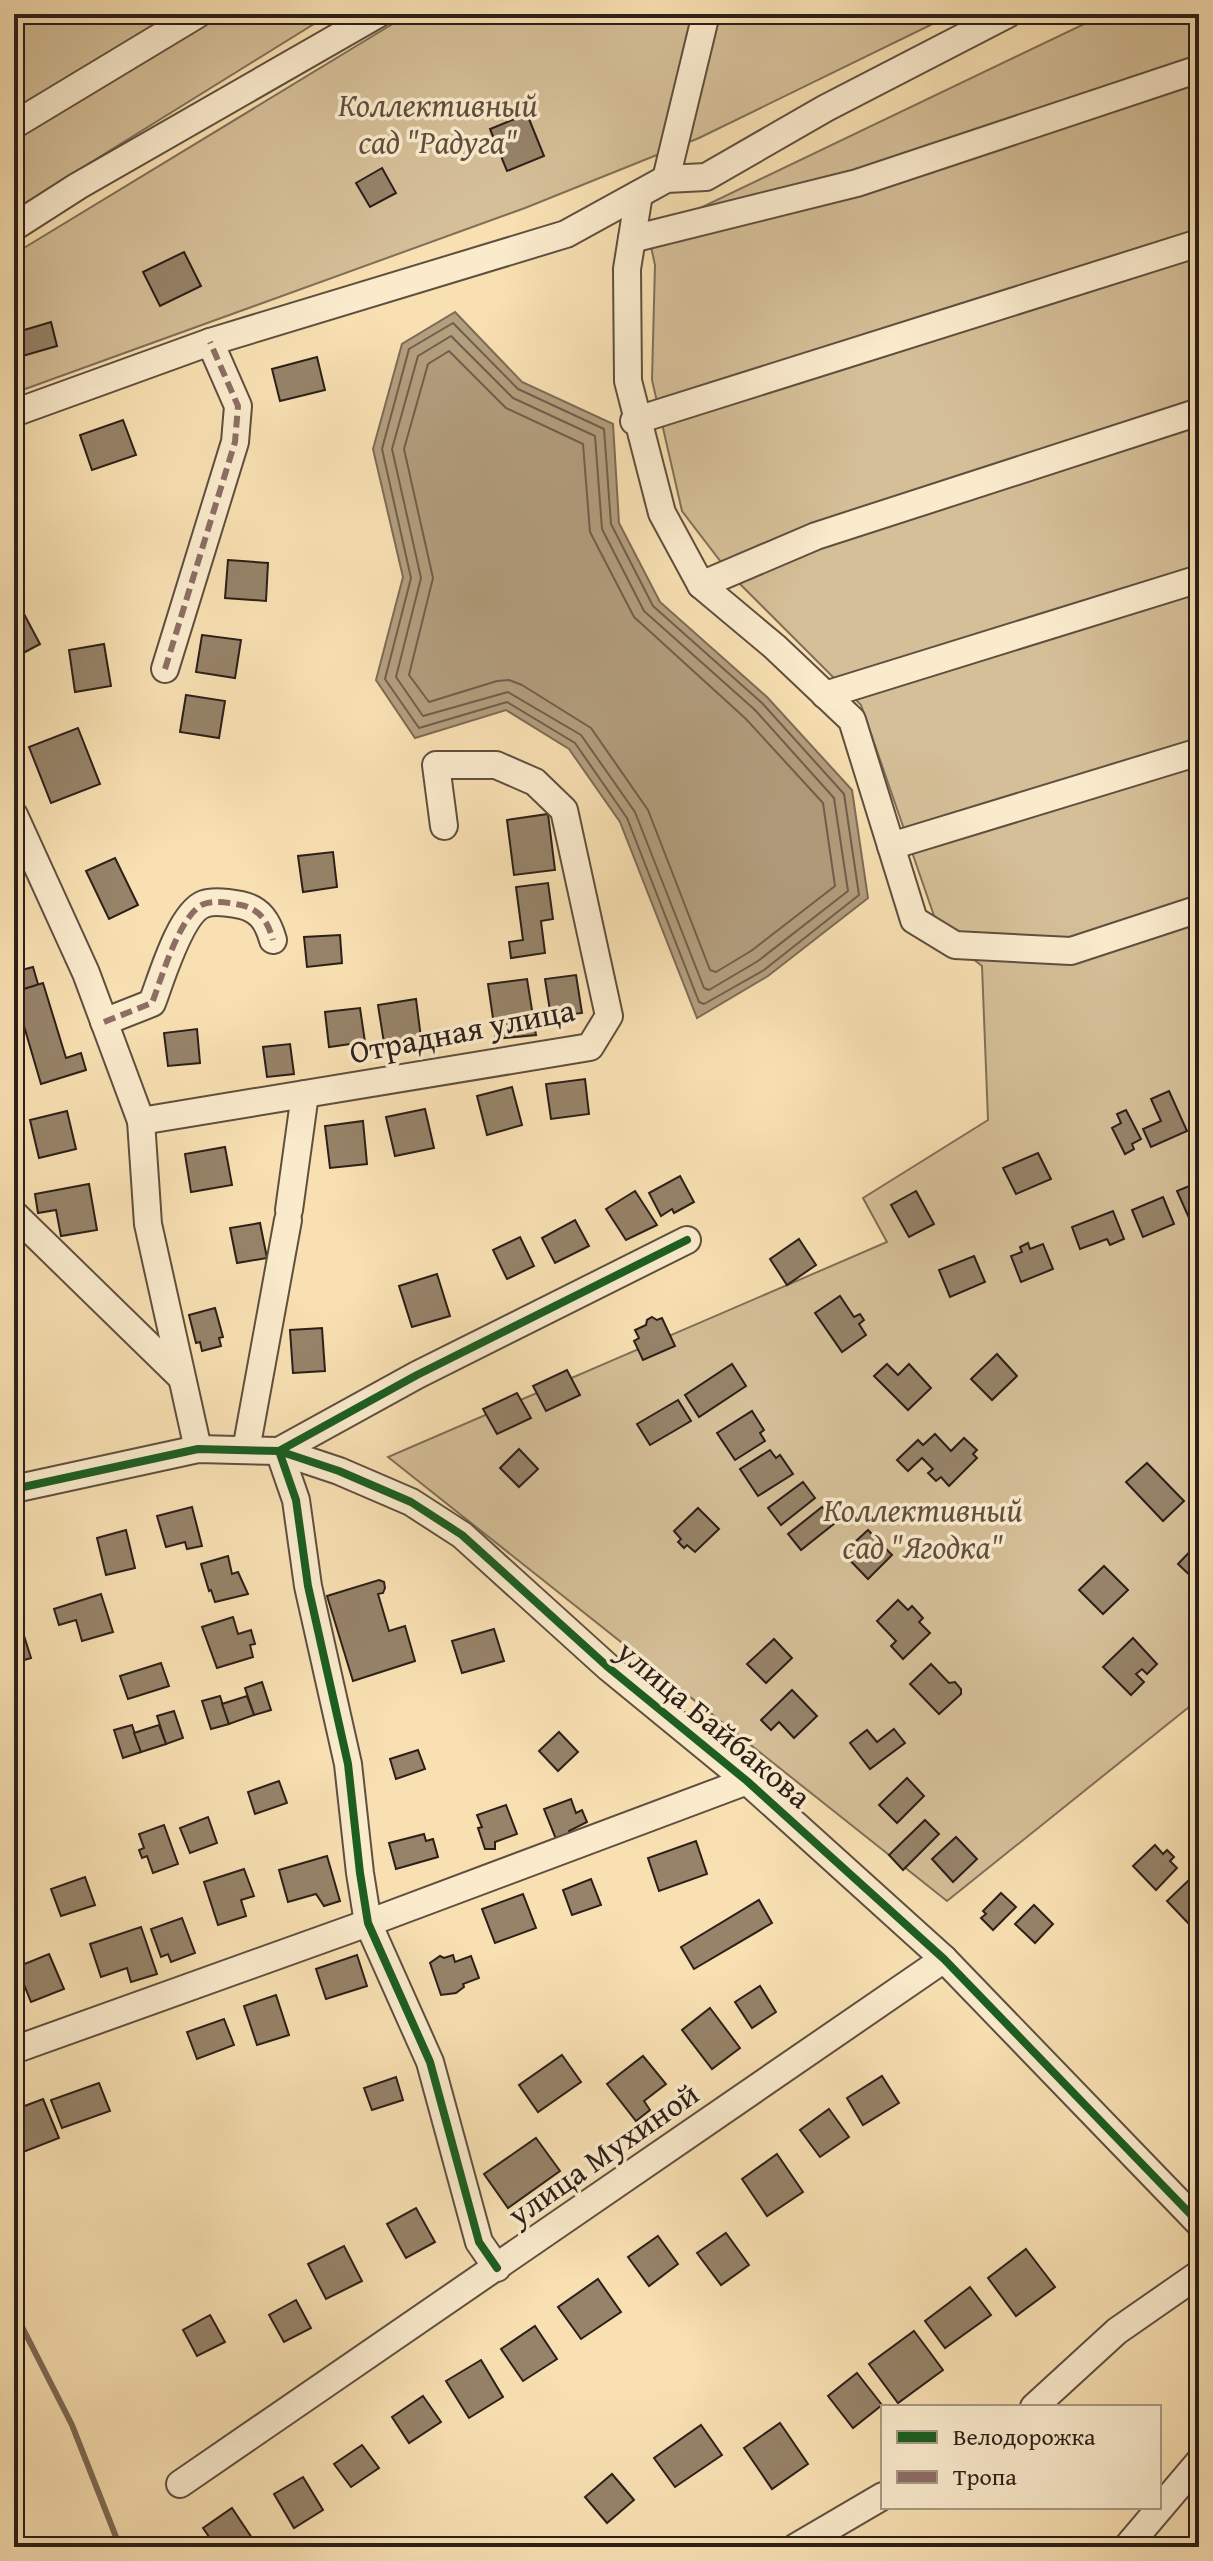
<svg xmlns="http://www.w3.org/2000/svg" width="1213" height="2561" font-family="'Gentium Book Plus',serif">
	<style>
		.green { fill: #d5bf98; stroke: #806f58; stroke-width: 2 }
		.water { fill: #b39e7e; stroke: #7d6b56; stroke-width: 2 }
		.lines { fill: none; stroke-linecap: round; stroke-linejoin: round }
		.shore { stroke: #705e4c; stroke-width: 2 }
		.stream { stroke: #7d6b56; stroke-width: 6 }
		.building { fill: #968369; stroke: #2c1f19; stroke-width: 2 }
		.minor-casing { stroke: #5f4f3f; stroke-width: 30 }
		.minor { stroke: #faebcd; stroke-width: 26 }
		.quiet { stroke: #8d6e63; stroke-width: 6; stroke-dasharray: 12 6; stroke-linecap: butt }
		.cycleway-casing { stroke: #faebcd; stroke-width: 13 }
		.cycleway { stroke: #1b5e20; stroke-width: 8 }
		.labels { text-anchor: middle; stroke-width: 7; stroke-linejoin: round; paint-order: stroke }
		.park-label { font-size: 32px; font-style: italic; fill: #5f4f3f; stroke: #faebcd }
		.street-label { font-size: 32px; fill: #2c1f19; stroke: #faebcd }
	</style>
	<rect width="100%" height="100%" fill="#f8e0b2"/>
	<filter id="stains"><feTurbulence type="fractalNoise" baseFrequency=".0025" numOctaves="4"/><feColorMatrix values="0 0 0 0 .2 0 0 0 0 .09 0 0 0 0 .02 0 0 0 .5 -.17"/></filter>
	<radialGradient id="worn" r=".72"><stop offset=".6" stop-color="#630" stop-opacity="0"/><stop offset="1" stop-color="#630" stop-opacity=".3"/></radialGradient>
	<g class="green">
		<polygon points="14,14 330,14 14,210"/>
		<polygon points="409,14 953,14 699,138 525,208 14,393 14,254"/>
		<polygon points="1105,14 1199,14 1199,1699 947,1901 388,1457 887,1242 863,1198 988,1120 982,966 940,933 861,705 731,575 682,511 652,380 655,265 648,233"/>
	</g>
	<polygon class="water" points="455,312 522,382 613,424 619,523 660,602 767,697 852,790 868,898 768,976 697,1018 620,822 569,749 506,710 415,738 376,680 403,577 373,449 402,344"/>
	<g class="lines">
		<g class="shore">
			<polygon points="453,323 518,389 604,429 611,524 653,606 762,703 844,794 859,895 764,970 704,1004 699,1002 627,818 575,743 507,702 419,728 385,679 411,578 382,449 409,349"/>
			<polygon points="451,336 513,398 595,436 602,529 644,611 755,710 834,798 848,891 758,961 709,990 704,988 635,812 581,735 508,692 423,716 396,677 421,578 392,449 418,356"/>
			<polygon points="449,351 506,408 583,444 590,532 634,617 746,719 823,803 835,886 751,951 716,972 710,970 648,810 591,728 522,685 509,680 497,681 429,702 409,675 433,578 404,449 428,364"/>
		</g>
		<polyline class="stream" points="14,2311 72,2425 120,2547"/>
	</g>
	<g class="building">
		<polygon points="527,114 544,156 507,171 490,129"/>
		<polygon points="382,168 396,193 370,207 356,183"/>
		<polygon points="184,252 201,286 160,306 143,272"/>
		<polygon points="51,322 57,346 19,357 14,333"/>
		<polygon points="317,357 325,390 280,401 272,369"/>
		<polygon points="123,420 136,455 92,470 80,435"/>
		<polygon points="228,560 268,563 266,601 225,598"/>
		<polygon points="15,597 40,644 14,658 14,598"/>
		<polygon points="202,635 241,640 235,678 196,672"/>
		<polygon points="104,644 111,686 75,692 69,650"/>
		<polygon points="186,695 225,701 219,738 180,732"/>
		<polygon points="78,728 100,784 51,803 29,747"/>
		<polygon points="548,814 555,870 514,875 507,820"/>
		<polygon points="333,852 337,887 303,892 298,856"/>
		<polygon points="115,858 138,905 109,919 86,871"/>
		<polygon points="548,883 553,919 541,921 545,953 511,958 509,942 523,940 516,887"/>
		<polygon points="340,935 342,963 307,967 304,937"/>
		<polygon points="14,963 18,971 33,967 40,991 14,998"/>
		<polygon points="576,975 582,1013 551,1017 545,979"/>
		<polygon points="527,979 536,1035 496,1039 488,984"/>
		<polygon points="43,983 66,1058 81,1053 86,1070 41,1084 14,992"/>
		<polygon points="416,999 421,1038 384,1043 378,1005"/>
		<polygon points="360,1008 365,1042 329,1047 325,1012"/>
		<polygon points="197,1029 200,1063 168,1066 164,1033"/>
		<polygon points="290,1044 294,1074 267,1077 263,1047"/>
		<polygon points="585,1079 589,1114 551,1119 546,1084"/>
		<polygon points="512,1087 522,1125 487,1135 477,1096"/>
		<polygon points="1169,1091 1187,1131 1151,1147 1143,1129 1161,1121 1151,1099"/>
		<polygon points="425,1109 434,1148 395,1156 386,1117"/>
		<polygon points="1126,1110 1141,1139 1132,1144 1134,1149 1125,1154 1112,1128 1121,1123 1117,1114"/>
		<polygon points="67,1111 76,1149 39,1158 30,1120"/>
		<polygon points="363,1121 367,1164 330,1168 325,1126"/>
		<polygon points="225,1147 232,1185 191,1192 185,1154"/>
		<polygon points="1038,1153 1051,1179 1016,1194 1003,1168"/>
		<polygon points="680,1176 694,1202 674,1213 672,1209 661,1216 649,1193"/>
		<polygon points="1199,1182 1199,1214 1189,1218 1177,1191"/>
		<polygon points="89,1184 97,1230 61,1236 56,1210 38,1213 35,1194"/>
		<polygon points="635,1191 657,1225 626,1240 606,1209"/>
		<polygon points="916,1191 934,1224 909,1237 891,1205"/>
		<polygon points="1163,1197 1174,1224 1143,1237 1132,1210"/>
		<polygon points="1113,1211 1124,1239 1110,1245 1107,1239 1080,1249 1072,1227"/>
		<polygon points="575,1220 589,1246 555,1263 542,1238"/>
		<polygon points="260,1223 267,1258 237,1263 230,1228"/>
		<polygon points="520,1237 534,1266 507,1279 493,1250"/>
		<polygon points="799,1239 816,1265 787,1285 770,1259"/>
		<polygon points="1028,1243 1030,1249 1043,1244 1053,1269 1021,1282 1011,1256 1022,1252 1020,1247"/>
		<polygon points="974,1256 985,1282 950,1297 939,1270"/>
		<polygon points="437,1274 450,1316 412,1327 399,1286"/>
		<polygon points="840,1296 854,1317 860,1314 864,1320 859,1324 866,1335 842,1352 815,1313"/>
		<polygon points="215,1308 223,1337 219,1338 221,1346 202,1351 200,1342 196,1343 189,1315"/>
		<polygon points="652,1317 657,1320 662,1318 675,1346 643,1360 634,1341 639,1338 635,1330 646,1325 647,1320"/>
		<polygon points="322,1328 325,1371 293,1373 290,1330"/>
		<polygon points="997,1354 1017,1376 992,1400 971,1379"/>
		<polygon points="732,1364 746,1386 699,1417 685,1395"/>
		<polygon points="887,1364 898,1375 909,1364 931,1388 908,1410 874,1376"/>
		<polygon points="567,1370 580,1395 546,1411 533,1386"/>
		<polygon points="517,1393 531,1418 497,1434 483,1409"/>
		<polygon points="678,1400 691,1421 650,1445 637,1424"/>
		<polygon points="752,1411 764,1430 760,1433 765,1441 735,1460 717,1433"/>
		<polygon points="935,1434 951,1451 964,1438 977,1450 973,1454 977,1458 949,1486 941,1477 936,1481 928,1473 933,1469 922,1458 908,1471 897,1460 918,1440 923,1445"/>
		<polygon points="519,1449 538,1469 519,1487 500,1468"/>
		<polygon points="770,1450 776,1458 780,1455 793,1474 758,1496 740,1469"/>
		<polygon points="1147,1463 1184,1501 1163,1521 1126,1482"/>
		<polygon points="803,1482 815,1498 781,1525 768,1508"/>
		<polygon points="192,1507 202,1546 187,1549 185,1542 166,1547 157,1516"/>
		<polygon points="822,1507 835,1523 801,1550 788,1534"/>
		<polygon points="698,1508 719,1529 695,1552 687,1545 684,1548 678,1542 681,1539 674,1531"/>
		<polygon points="126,1530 135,1568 106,1575 97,1538"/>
		<polygon points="868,1530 892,1555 868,1579 843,1553"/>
		<polygon points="1199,1542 1199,1584 1178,1564"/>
		<polygon points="228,1556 232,1574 238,1572 248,1594 215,1602 211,1590 209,1591 201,1564"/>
		<polygon points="1104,1566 1128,1590 1103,1614 1079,1590"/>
		<polygon points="379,1580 384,1582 385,1588 383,1593 378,1594 389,1631 405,1626 415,1661 353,1681 327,1596"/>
		<polygon points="101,1594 113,1632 82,1641 76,1620 59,1625 54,1609"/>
		<polygon points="898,1600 908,1610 912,1606 923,1618 919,1622 930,1633 903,1659 891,1646 896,1641 877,1621"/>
		<polygon points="233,1617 238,1634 251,1630 255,1644 250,1645 253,1657 217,1668 202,1627"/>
		<polygon points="20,1623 31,1658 14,1663 14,1625"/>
		<polygon points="494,1629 504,1661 462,1673 452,1641"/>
		<polygon points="1133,1638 1157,1664 1147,1674 1142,1669 1136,1674 1144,1682 1131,1695 1103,1667"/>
		<polygon points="774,1639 792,1658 766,1683 747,1664"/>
		<polygon points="161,1663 169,1686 128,1699 120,1676"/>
		<polygon points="931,1664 949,1683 955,1682 961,1689 961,1694 939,1714 910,1684"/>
		<polygon points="262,1682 271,1710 254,1715 245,1688"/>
		<polygon points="792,1690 817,1716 794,1738 779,1722 771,1730 761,1720"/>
		<polygon points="220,1696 229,1724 211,1729 202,1701"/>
		<polygon points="247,1696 254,1715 229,1724 222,1704"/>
		<polygon points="174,1711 183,1738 166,1744 157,1716"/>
		<polygon points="132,1725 141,1752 123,1758 114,1730"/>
		<polygon points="159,1725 166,1744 141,1752 134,1733"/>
		<polygon points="894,1729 905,1743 870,1769 850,1743 867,1730 877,1742"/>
		<polygon points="559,1732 578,1752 558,1771 539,1751"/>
		<polygon points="418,1750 425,1769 396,1779 390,1759"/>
		<polygon points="907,1778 924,1796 897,1823 879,1805"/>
		<polygon points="279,1781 287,1803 255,1814 248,1792"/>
		<polygon points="571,1799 576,1813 582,1810 587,1822 569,1831 571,1839 558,1844 544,1809"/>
		<polygon points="506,1805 517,1834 495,1842 495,1849 485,1849 478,1828 482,1827 477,1815"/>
		<polygon points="208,1817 217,1843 190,1853 180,1828"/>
		<polygon points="925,1820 939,1834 903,1870 889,1855"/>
		<polygon points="164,1825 178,1864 153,1873 147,1856 142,1858 139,1850 144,1848 139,1834"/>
		<polygon points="424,1834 426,1841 433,1839 438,1857 396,1869 389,1843"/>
		<polygon points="956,1837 977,1859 953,1882 932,1859"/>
		<polygon points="696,1841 707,1874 659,1891 648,1858"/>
		<polygon points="1155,1845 1163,1854 1167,1850 1174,1857 1170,1861 1177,1868 1156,1890 1133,1866"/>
		<polygon points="327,1856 340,1901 324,1906 316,1894 288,1902 279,1870"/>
		<polygon points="244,1869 254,1896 241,1900 246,1916 218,1925 204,1882"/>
		<polygon points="85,1877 95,1905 61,1916 51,1889"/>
		<polygon points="591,1879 601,1905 572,1915 563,1890"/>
		<polygon points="1189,1880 1199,1891 1199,1916 1190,1925 1167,1901"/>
		<polygon points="1001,1893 1016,1907 993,1930 981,1918 986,1914 983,1911"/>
		<polygon points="523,1894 536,1928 495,1943 482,1909"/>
		<polygon points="759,1900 772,1923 694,1969 681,1947"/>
		<polygon points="1034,1905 1053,1924 1035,1943 1015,1924"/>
		<polygon points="182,1918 195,1953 171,1962 168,1954 161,1957 151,1929"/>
		<polygon points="141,1927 157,1974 131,1982 127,1968 101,1977 90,1944"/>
		<polygon points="49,1954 64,1989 31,2002 17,1967"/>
		<polygon points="357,1955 367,1986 326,1999 316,1969"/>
		<polygon points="453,1955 455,1962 471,1956 479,1978 463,1984 464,1987 456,1993 441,1995 430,1963 440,1956 444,1958"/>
		<polygon points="760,1986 776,2012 752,2028 735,2002"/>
		<polygon points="276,1995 289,2035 257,2045 244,2006"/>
		<polygon points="710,2008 740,2048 712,2069 682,2030"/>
		<polygon points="224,2019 234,2045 197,2059 187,2032"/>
		<polygon points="562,2055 581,2082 538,2112 519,2085"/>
		<polygon points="643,2056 666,2084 644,2101 650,2110 636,2121 607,2084"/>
		<polygon points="882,2076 899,2103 863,2125 847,2098"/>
		<polygon points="396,2077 403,2100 372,2110 364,2088"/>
		<polygon points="99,2083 110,2111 62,2128 51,2100"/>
		<polygon points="43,2099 59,2138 18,2154 14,2144 14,2110"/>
		<polygon points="829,2109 849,2137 820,2157 800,2130"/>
		<polygon points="536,2138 560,2171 508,2208 484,2174"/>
		<polygon points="777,2154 803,2192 767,2216 742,2179"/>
		<polygon points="416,2208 435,2242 406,2258 387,2224"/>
		<polygon points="726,2233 749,2265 721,2285 697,2253"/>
		<polygon points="658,2236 678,2264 649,2286 628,2257"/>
		<polygon points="344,2246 362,2281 326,2299 308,2264"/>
		<polygon points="1026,2249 1055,2287 1016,2316 988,2278"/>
		<polygon points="598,2279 621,2312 581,2339 558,2307"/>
		<polygon points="970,2287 991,2315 945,2348 925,2321"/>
		<polygon points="296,2300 311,2328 284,2342 269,2315"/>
		<polygon points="210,2315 225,2342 197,2356 183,2330"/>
		<polygon points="535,2326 557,2359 523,2381 501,2349"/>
		<polygon points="914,2331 943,2370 898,2403 869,2364"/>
		<polygon points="481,2360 503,2397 469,2418 446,2381"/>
		<polygon points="857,2373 882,2405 853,2428 828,2396"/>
		<polygon points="423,2396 441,2422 409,2443 392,2417"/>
		<polygon points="780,2423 808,2464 772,2489 744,2448"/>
		<polygon points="701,2425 722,2455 675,2487 654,2458"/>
		<polygon points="362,2445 379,2468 351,2487 334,2464"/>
		<polygon points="612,2474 634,2500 607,2523 585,2497"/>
		<polygon points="303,2477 323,2510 294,2528 274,2494"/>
		<polygon points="232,2508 258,2547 216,2547 203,2528"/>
	</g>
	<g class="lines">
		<g class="minor-casing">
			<g id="minor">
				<polyline points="14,125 198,14"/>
				<polyline points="666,179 706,14"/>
				<polyline points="639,194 627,269 628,381 662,513 701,585 775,647 852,720 914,920 955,945 1071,951 1199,909"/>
				<polyline points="14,227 78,186 378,14"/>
				<polyline points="632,239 857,183 1199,69"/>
				<polyline points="14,413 210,342 566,234 666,179 706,177 826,108 1008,14"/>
				<polyline points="634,421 1199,243"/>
				<polyline points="701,585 816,536 1199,412"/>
				<polyline points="165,669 235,442 238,406 210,342"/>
				<polyline points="825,695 1199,579"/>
				<polyline points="14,815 86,973 141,1121 148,1224 198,1449"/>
				<polyline points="891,846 1199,752"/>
				<path d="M104 1022 152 1003C161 980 180 913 204 904 214 900 231 903 241 905 260 909 268 922 273 940"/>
				<polyline points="141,1121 590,1047 609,1016 564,810 535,782 496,765 436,765 444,826"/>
				<polyline points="289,1210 305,1094"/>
				<polyline points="14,1214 180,1376"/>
				<polyline points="246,1450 288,1220"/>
				<polyline points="14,1489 198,1449 279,1451 339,1471 411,1502 462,1535 609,1668 747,1781 944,1959 1199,2223"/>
				<polyline points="14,2050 368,1923 747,1781"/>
				<polyline points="497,2268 479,2242 430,2062 368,1923 360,1873 348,1764 308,1586 296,1500 279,1451 417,1375 687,1240"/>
				<polyline points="1034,2407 1117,2331 1199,2274"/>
				<polyline points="180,2484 944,1959"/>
				<polyline points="796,2547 883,2496"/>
				<polyline points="1127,2547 1199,2462"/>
			</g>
		</g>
		<use href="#minor" class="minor"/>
		<g class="quiet">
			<polyline points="165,669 235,442 238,406 210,342"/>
			<path d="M104 1022 152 1003C161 980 180 913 204 904 214 900 231 903 241 905 260 909 268 922 273 940"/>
		</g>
		<g class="cycleway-casing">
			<g id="cycleway">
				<polyline points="14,1489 198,1449 279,1451 339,1471 411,1502 462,1535 609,1668 747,1781 944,1959 1199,2223"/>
				<polyline points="497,2268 479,2242 430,2062 368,1923 360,1873 348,1764 308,1586 296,1500 279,1451 417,1375 687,1240"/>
			</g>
		</g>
		<use href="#cycleway" class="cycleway"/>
	</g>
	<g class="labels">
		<g class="park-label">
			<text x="438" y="116">Коллективный<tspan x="438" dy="37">сад "Радуга"</tspan></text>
			<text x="923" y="1521">Коллективный<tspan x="923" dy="37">сад "Ягодка"</tspan></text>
		</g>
		<g class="street-label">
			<text transform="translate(462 1031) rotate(-11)" y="11">Отрадная улица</text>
			<text transform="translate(714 1724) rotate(40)" y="11">улица Байбакова</text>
			<text transform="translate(603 2154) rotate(-35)" y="11">улица Мухиной</text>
		</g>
	</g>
	<rect width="1213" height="2561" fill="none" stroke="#f8e0b2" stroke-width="48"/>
	<rect x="16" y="16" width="1181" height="2529" fill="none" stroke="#2c1f19" stroke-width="4"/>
	<rect x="24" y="24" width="1165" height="2513" fill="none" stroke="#2c1f19" stroke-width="2"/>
	<rect x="881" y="2405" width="280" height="104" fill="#faebcd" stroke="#a89985" stroke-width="2"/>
	<rect x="897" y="2431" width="40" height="12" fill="#1b5e20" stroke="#a89985" stroke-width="2"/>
	<text x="953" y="2445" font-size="24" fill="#2c1f19">Велодорожка</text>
	<rect x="897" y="2471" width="40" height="12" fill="#8d6e63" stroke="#a89985" stroke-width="2"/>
	<text x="953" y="2485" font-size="24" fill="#2c1f19">Тропа</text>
	<rect width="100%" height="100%" filter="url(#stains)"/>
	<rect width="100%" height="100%" fill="url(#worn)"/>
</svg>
